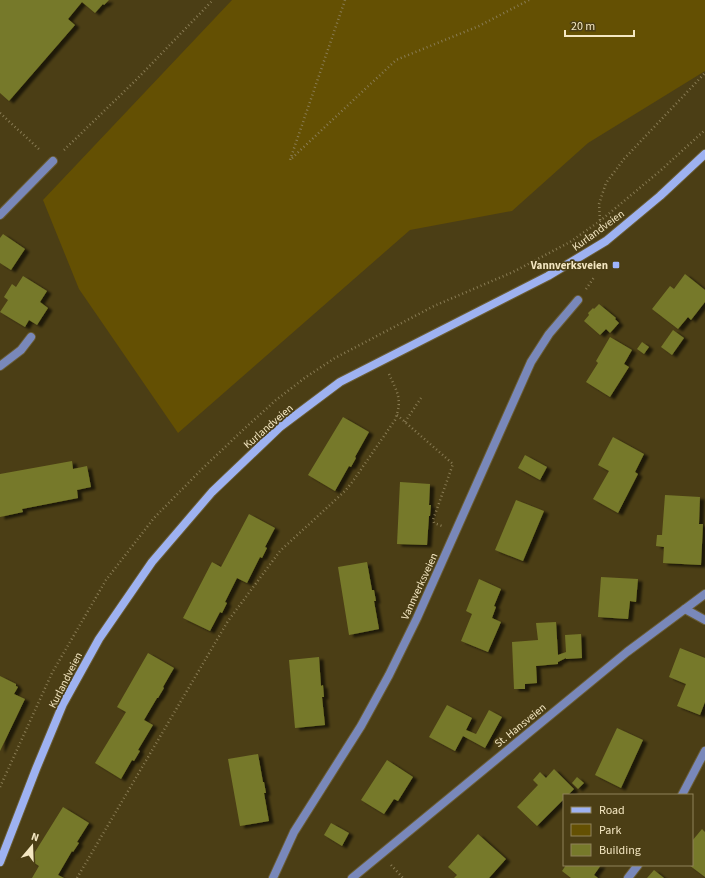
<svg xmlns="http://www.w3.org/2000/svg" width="705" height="878" font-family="'Source Sans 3',sans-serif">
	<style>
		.green { fill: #645003 }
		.building { fill: #76792a; filter: url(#shadow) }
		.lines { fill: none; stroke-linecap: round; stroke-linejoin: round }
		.service-casing { stroke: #695c34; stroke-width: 10 }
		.minor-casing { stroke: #695c34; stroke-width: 10 }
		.secondary-casing { stroke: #695c34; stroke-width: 10 }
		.path { stroke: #897c54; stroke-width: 2.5; stroke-dasharray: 1 3; stroke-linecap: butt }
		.service { stroke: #7988ba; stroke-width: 8 }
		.minor { stroke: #7988ba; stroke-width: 8 }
		.secondary { stroke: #9eb2f1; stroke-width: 8 }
		.poi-dot { fill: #9eb4fd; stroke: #4b3e15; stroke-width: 1.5 }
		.labels { text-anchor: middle; stroke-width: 3.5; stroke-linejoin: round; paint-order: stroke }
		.street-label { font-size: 11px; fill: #f4e7c2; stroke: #4b3e15 }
		.poi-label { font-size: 11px; font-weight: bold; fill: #f4e7c2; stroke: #4b3e15; text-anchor: end }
	</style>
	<defs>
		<filter id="shadow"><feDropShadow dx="4.5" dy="2.5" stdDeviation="1" flood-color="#0009"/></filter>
	</defs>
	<rect width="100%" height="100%" fill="#4b3e15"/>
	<polygon class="green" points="232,0 705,0 705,71 588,143 512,211 410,230 178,433 79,289 43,200"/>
	<g class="building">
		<polygon points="0,0 109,0 104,5 103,4 95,13 82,2 68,19 75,25 9,101 0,93"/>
		<polygon points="3,234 25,249 11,270 0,263 0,238"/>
		<polygon points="685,274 705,290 705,302 691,320 688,317 678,329 652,309 670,286 674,289"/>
		<polygon points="23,276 47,291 40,302 48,308 37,325 29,320 25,327 0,312 8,300 4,297 12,284 16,287"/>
		<polygon points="599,304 616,318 615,319 619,323 610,333 606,329 600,335 584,321 589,315 588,313 593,308 594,309"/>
		<polygon points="673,330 684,338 672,355 661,347"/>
		<polygon points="610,337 632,350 624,364 629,367 610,397 586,382 598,363 596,361"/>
		<polygon points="642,342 649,347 644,354 637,349"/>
		<polygon points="343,417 369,432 355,457 356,458 351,467 349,466 335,491 308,475"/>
		<polygon points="613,437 644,454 635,472 638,474 618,513 593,499 609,471 598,465"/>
		<polygon points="525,455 547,467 540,480 518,468"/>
		<polygon points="72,461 73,469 87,466 91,487 77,490 78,498 22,509 23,512 0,517 0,474"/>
		<polygon points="400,482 430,484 429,505 431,505 430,516 429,516 427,545 397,544"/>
		<polygon points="665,495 700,497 699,524 703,524 701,565 663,563 664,547 656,546 657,535 662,535"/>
		<polygon points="516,500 544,511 523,561 495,550"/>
		<polygon points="249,514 275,528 265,547 267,548 262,558 260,557 247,583 237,578 225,602 227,603 222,613 220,612 210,631 183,618 212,562 221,567"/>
		<polygon points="367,562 372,590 374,590 376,601 374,601 379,629 349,635 338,567"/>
		<polygon points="601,577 638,579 636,602 630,601 628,619 598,617"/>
		<polygon points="479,579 501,589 494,606 496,607 492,618 501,622 488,652 461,641 472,614 466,611"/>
		<polygon points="556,622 558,655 566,652 565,635 581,634 582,658 566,659 566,658 558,662 558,664 536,666 537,683 525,684 525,689 514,689 512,642 538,640 536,623"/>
		<polygon points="680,648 705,658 705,702 700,715 677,706 686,684 669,677"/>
		<polygon points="148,653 174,668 163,687 164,688 158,698 157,698 144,720 153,725 138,750 140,751 134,761 132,760 121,779 95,763 126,712 117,707"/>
		<polygon points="319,657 321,686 323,685 324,697 322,697 325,725 295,728 289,660"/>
		<polygon points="0,676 16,684 16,686 18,687 14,694 25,699 0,751"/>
		<polygon points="447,705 472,718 466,730 476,734 489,710 502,717 485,748 463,736 455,751 429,737"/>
		<polygon points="617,728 643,740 621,788 595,775"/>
		<polygon points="258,754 263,782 264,782 266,793 264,793 269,821 240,826 228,759"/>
		<polygon points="387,760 413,777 398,801 394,799 384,814 361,800"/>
		<polygon points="554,769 574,789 568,795 564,795 564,799 537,826 517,807 538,785 533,780 540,772 546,778"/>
		<polygon points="577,777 584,783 578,789 572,783"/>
		<polygon points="63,807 89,823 77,842 79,843 73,852 72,851 58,875 64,878 32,878 39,866 30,860"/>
		<polygon points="331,823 349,833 342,846 324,835"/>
		<polygon points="702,829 705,832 705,877 689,865 692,865 692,841"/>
		<polygon points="478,834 506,859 489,878 454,878 457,875 448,867"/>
		<polygon points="566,865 601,865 594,875 598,878 571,878 562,871"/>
		<polygon points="654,870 664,878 647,878"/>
	</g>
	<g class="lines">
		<g class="service-casing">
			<g id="service">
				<polyline points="0,215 53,161"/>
				<polyline points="0,366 21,350 31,337"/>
			</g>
		</g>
		<g class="minor-casing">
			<g id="minor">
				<polyline points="685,609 705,620"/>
				<polyline points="682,795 705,751"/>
				<polyline points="273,878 294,832 361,726 389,675 417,618 531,362 549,334 578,300"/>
				<polyline points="352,878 627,652 705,594"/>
				<polyline points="628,878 638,865"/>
			</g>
		</g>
		<g class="secondary-casing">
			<polyline id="secondary" points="0,862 36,769 63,704 99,639 152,562 212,492 280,427 340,382 548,276 606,241 660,196 705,154"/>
		</g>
		<g class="path">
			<polyline points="345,0 290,160 396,60 479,26 529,0"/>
			<polyline points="0,113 41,151"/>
			<polyline points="64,150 136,80 213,0"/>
			<polyline points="600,220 599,204 606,183 624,159 705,73"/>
			<polyline points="586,289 595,276"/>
			<polyline points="397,415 453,464 433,520 434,523 442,526"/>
			<polyline points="405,422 421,398"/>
			<polyline points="0,787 52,673 106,580 154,518 201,470 245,428 276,400 306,377 335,358 434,306 513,272 570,242 600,221 660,171 705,130"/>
			<polyline points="391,865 403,878"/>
			<path d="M77 878 228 621 280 551 345 491 353 481 395 420C403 399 397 392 389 374"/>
		</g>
		<use href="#service" class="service"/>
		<use href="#minor" class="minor"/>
		<use href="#secondary" class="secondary"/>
	</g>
	<rect class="poi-dot" x="612" y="261" width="8" height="8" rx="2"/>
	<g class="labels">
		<g class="street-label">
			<text transform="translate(598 230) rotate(-36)" y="4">Kurlandveien</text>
			<text transform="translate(268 426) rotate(-41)" y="4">Kurlandveien</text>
			<text transform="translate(419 586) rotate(-65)" y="4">Vannverksveien</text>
			<text transform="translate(65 680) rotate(-63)" y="4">Kurlandveien</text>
			<text transform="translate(520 725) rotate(-39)" y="4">St. Hansveien</text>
		</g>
		<g class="poi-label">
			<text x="608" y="269">Vannverksveien</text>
		</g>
	</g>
	<rect x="563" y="794" width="130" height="72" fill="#4b3e15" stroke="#8f825a"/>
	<rect x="571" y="807" width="20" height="6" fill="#9eb2f1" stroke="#8f825a"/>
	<text x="599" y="814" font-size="12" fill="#f4e7c2">Road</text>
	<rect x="571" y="824" width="20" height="12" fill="#645003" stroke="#8f825a"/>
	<text x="599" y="834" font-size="12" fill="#f4e7c2">Park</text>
	<rect x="571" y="844" width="20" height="12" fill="#76792a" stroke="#8f825a"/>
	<text x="599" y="854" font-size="12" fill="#f4e7c2">Building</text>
	<g transform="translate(32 846) rotate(19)" stroke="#4b3e15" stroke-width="3" paint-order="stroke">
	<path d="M0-3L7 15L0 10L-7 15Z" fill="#f4e7c2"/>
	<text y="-6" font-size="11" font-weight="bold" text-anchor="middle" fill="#f4e7c2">N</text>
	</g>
	<path d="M565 30v6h69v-6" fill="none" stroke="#f4e7c2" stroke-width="2"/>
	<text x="571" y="30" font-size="12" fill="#f4e7c2" stroke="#4b3e15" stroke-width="3" paint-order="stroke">20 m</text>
</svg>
